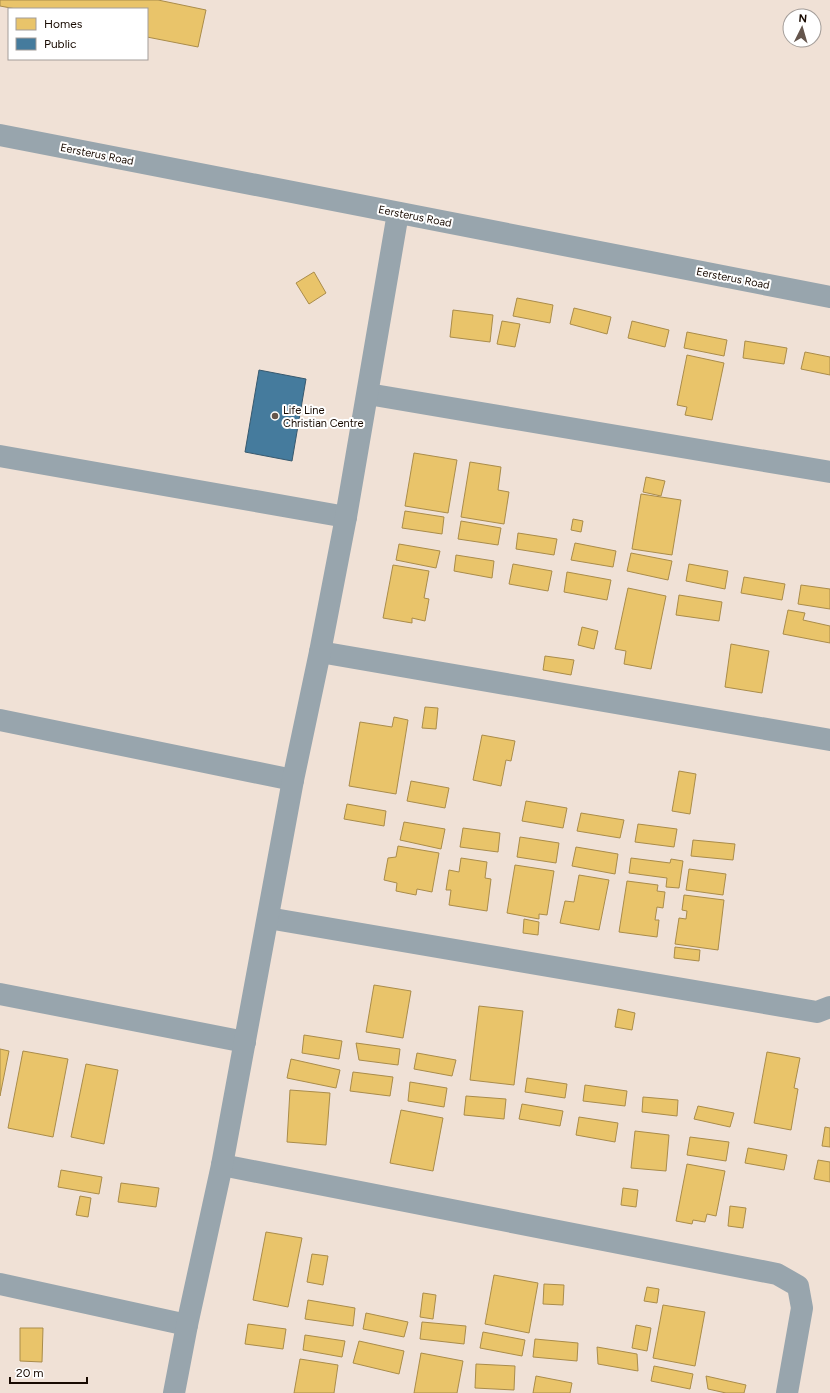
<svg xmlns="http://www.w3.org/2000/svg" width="830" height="1393" font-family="Figtree,sans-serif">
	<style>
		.homes { fill: #e9c46a; stroke: #aa8c4a }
		.public { fill: #457b9d; stroke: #38596e }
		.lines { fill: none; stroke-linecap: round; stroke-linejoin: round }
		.minor { stroke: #98a5ad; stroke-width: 22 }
		.poi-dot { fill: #64554c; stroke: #fff; stroke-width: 1.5 }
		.labels { text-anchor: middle; stroke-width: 4; stroke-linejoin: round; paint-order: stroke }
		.street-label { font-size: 11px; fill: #180a01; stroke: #fff }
		.poi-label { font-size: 11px; fill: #180a01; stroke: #fff; text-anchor: start }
	</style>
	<rect width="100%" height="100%" fill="#f0e1d6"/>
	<g class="homes">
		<polygon points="0,0 158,0 206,10 198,47 147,37 147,9 16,9 0,6"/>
		<polygon points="314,272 326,293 309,304 296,283"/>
		<polygon points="517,298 553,305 550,323 513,316"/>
		<polygon points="574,308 611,317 607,334 570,324"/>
		<polygon points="453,310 493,315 490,342 450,337"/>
		<polygon points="502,321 520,324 515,347 497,344"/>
		<polygon points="632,321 669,330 665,347 628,338"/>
		<polygon points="687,332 727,340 724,356 684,348"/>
		<polygon points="745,341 787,348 784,364 743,358"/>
		<polygon points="805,352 830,357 830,375 801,369"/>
		<polygon points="687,355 724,363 712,420 685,415 687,407 677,405"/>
		<polygon points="414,453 457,460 448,513 405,506"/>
		<polygon points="470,462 501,467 498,490 509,492 504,524 461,517"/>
		<polygon points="646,477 665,481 661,496 643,492"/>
		<polygon points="641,494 681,500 672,555 632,549"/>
		<polygon points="405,511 444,517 442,534 402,528"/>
		<polygon points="573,519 583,521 581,532 571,530"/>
		<polygon points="461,521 501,528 498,545 458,539"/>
		<polygon points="518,533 557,539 554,555 516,549"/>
		<polygon points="575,543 616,551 613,567 571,560"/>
		<polygon points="399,544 440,551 436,568 396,560"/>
		<polygon points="631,553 672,561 668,580 627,571"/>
		<polygon points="456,555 494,561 492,578 454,571"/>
		<polygon points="513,564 552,571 548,591 509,584"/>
		<polygon points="689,564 728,571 725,589 686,581"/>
		<polygon points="393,565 429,571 424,598 429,599 425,621 412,618 412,623 383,618"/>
		<polygon points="567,572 611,580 607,600 564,592"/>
		<polygon points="744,577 785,584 782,600 741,593"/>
		<polygon points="801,585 830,589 830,609 798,604"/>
		<polygon points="628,588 666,596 651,669 624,664 626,651 615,649"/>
		<polygon points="679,595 722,602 719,621 676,615"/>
		<polygon points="788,610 805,613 803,620 830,626 830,643 783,634"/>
		<polygon points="582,627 598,631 594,649 578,645"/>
		<polygon points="731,644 769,651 762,693 725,687"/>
		<polygon points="545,656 574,660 571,675 543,670"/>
		<polygon points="425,707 438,708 436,729 422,728"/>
		<polygon points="394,717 408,720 396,794 349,786 360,722 392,727"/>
		<polygon points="482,735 515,741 511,761 506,760 501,786 473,780"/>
		<polygon points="679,771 696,774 690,814 672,811"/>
		<polygon points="411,781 449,788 445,808 407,801"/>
		<polygon points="526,801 567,808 563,828 522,821"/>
		<polygon points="347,804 386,811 384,826 344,819"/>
		<polygon points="581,813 624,820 620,838 577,831"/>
		<polygon points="404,822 445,829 441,849 400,840"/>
		<polygon points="638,824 677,829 674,847 635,842"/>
		<polygon points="463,828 500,833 498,852 460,847"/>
		<polygon points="520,837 559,843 556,863 517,857"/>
		<polygon points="693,840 735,844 733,860 691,856"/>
		<polygon points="398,846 439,853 432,892 417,889 416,895 396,891 397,883 384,880 388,858 396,857"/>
		<polygon points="576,847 618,854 615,874 572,866"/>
		<polygon points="461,858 487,862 485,878 491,879 487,911 449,905 451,890 446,890 449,870 459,872"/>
		<polygon points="631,858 670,863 671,859 683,861 679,888 666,887 667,878 629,873"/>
		<polygon points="515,865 554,871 547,915 539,914 539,919 507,913"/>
		<polygon points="689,869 726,874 723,895 686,890"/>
		<polygon points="579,875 609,880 599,930 560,923 565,901 574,902"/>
		<polygon points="627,881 658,885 657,891 665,892 663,908 657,907 655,920 659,920 657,937 619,932"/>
		<polygon points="684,895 724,900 718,950 675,944 679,918 686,919 687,911 682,910"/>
		<polygon points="524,919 539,922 538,935 523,933"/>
		<polygon points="675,947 700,950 699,961 674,958"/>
		<polygon points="374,985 411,991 403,1038 366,1032"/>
		<polygon points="479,1006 523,1011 514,1085 470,1080"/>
		<polygon points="618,1009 635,1013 632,1030 615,1027"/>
		<polygon points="304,1035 342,1041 339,1059 302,1053"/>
		<polygon points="356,1043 400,1049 398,1065 359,1060"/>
		<polygon points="0,1049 9,1051 0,1096"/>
		<polygon points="23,1051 68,1059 53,1137 8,1128"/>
		<polygon points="767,1052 800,1058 794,1088 798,1089 791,1130 754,1123"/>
		<polygon points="417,1053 456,1060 452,1076 414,1069"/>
		<polygon points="291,1059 340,1070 336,1088 287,1078"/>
		<polygon points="86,1064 118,1070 104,1144 71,1137"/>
		<polygon points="353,1072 393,1077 390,1096 350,1091"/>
		<polygon points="527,1078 567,1084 565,1098 525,1092"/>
		<polygon points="410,1082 447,1088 444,1107 408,1101"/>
		<polygon points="585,1085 627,1091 625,1106 583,1101"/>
		<polygon points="290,1090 330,1093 326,1145 287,1142"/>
		<polygon points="466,1096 506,1099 504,1119 464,1115"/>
		<polygon points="643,1097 678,1100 677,1116 642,1112"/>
		<polygon points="522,1104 563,1111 560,1126 519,1119"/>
		<polygon points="698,1106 734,1113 730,1127 694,1119"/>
		<polygon points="401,1110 443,1118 433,1171 390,1163"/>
		<polygon points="579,1117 618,1123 615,1142 576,1135"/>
		<polygon points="825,1127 830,1128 830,1147 822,1146"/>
		<polygon points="635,1131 669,1135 666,1171 631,1168"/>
		<polygon points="690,1137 729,1142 726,1161 687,1155"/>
		<polygon points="748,1148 787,1155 784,1170 745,1163"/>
		<polygon points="818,1160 830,1162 830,1182 814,1179"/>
		<polygon points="687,1164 725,1171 716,1216 707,1214 705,1222 693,1220 692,1224 676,1221"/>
		<polygon points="61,1170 102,1177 99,1194 58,1187"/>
		<polygon points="121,1183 159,1188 156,1207 118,1202"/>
		<polygon points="623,1188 638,1190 636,1207 621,1205"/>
		<polygon points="80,1196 91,1198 88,1217 76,1215"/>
		<polygon points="730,1206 746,1208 743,1228 728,1226"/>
		<polygon points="266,1232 302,1238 288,1307 253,1300"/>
		<polygon points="312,1254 328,1256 323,1285 307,1282"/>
		<polygon points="494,1275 538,1283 529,1333 485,1324"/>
		<polygon points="544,1284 564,1285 563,1305 543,1304"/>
		<polygon points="647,1287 659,1289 657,1303 644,1301"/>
		<polygon points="423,1293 436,1295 433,1319 420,1317"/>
		<polygon points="308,1300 355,1308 353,1326 305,1319"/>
		<polygon points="663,1305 705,1312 695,1366 653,1358"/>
		<polygon points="366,1313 408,1322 404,1337 363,1329"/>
		<polygon points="422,1322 466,1326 464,1344 420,1339"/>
		<polygon points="248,1324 286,1329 283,1349 245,1344"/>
		<polygon points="636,1325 651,1328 647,1351 632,1348"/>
		<polygon points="20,1328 43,1328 42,1362 20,1361"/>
		<polygon points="483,1332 525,1340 522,1356 480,1348"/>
		<polygon points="305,1335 345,1341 342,1357 303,1350"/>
		<polygon points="535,1339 578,1343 577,1361 533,1357"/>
		<polygon points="359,1341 404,1351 399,1374 353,1363"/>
		<polygon points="597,1347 637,1354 638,1371 598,1364"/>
		<polygon points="421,1353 463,1361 457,1393 414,1393"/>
		<polygon points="300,1359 338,1365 334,1393 294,1393"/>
		<polygon points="476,1364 515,1366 514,1390 475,1388"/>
		<polygon points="654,1366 693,1374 690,1389 651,1381"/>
		<polygon points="536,1376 572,1383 570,1393 533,1393"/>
		<polygon points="706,1376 746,1385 744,1393 726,1393 708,1389"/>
	</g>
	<polygon class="public" points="259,370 306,379 292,461 245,452"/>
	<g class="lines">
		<g class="minor">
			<polyline points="0,135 830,297"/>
			<polyline points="368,394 830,472"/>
			<polyline points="0,456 346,517"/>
			<polyline points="320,652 830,740"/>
			<polyline points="0,720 293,780"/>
			<polyline points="268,918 817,1012 830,1007"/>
			<polyline points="0,994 245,1042"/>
			<polyline points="222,1165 777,1274 798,1286 802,1308 787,1393"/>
			<polyline points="0,1284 187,1325"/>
			<polyline points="174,1393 187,1325 222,1165 293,780 320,652 346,517 398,213"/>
		</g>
	</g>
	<circle class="poi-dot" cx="275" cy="416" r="4"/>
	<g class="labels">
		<g class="street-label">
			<text transform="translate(97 154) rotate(11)" y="4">Eersterus Road</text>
			<text transform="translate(415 216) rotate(11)" y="4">Eersterus Road</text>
			<text transform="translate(733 278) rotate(11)" y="4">Eersterus Road</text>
		</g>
		<g class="poi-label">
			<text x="283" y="414">Life Line<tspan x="283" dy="13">Christian Centre</tspan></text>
		</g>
	</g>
	<rect x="8" y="8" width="140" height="52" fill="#ffffff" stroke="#a39d99"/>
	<rect x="16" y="18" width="20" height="12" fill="#e9c46a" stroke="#a39d99"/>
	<text x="44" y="28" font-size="12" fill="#180a01">Homes</text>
	<rect x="16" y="38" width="20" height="12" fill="#457b9d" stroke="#a39d99"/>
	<text x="44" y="48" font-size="12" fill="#180a01">Public</text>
	<g transform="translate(802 28) rotate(5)"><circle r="19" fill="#ffffff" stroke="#a39d99"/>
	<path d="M0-3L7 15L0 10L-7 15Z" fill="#64554c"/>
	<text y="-6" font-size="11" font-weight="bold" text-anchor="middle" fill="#180a01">N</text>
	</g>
	<path d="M10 1377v6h77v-6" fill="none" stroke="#180a01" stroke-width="2"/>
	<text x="16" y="1377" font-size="12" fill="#180a01" stroke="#ffffff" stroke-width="3" paint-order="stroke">20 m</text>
</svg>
